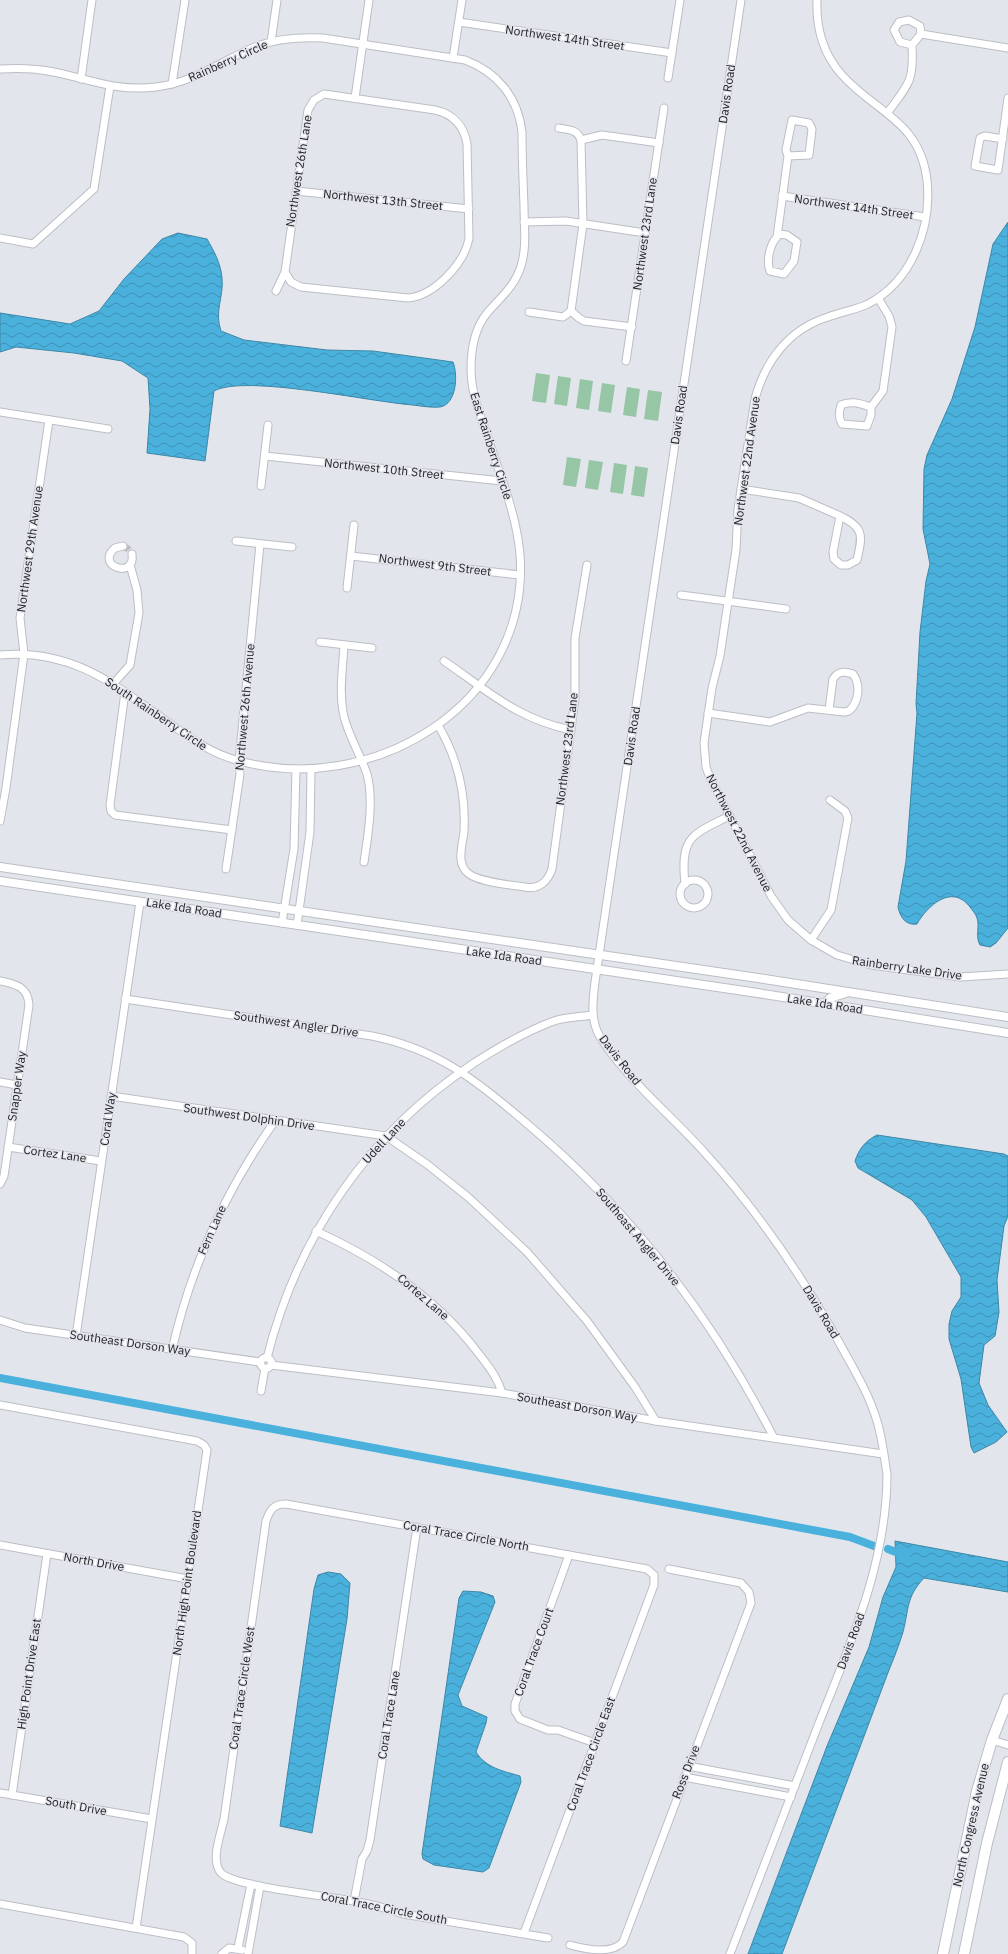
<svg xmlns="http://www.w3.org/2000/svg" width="1008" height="1954" font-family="'IBM Plex Sans',sans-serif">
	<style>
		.green { fill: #96c6a5 }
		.water { fill: url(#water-waves); stroke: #3e87a6 }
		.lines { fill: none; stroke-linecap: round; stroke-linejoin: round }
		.canal { stroke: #4ab1dd; stroke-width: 8 }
		.minor-tunnel { stroke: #bdbec5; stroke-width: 7; stroke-dasharray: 7 3.5; stroke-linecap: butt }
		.minor-casing { stroke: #bcbec5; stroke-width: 9 }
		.tertiary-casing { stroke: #bcbec5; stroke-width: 10 }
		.secondary-casing { stroke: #bcbec5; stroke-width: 12 }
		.minor { stroke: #fff; stroke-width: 7 }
		.tertiary { stroke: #fff; stroke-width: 8 }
		.secondary { stroke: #fff; stroke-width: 10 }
		.labels { text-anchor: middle; stroke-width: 3; stroke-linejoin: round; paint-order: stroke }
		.street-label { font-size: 12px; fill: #232426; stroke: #e3e5ed }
	</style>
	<defs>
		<pattern id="water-waves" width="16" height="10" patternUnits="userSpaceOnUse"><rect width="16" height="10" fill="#4ab1dd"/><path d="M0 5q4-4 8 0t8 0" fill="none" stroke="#3d90b3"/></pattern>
	</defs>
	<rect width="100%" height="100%" fill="#e3e5ed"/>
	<g class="green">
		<polygon points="536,373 550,375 546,403 532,401"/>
		<polygon points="558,376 571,378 567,406 554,404"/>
		<polygon points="580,379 593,381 589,410 576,408"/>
		<polygon points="602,383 615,385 611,413 598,411"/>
		<polygon points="627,387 640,389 636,417 623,415"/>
		<polygon points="648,390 662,392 658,421 644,419"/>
		<polygon points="567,457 581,459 576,487 563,485"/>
		<polygon points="589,460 603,462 598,490 585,488"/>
		<polygon points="614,463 627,465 623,494 610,492"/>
		<polygon points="635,466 648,468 644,497 631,495"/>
	</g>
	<g class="water">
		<path d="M1008 222V928L996 943 990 947 980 945C975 937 980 926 977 918 976 914 972 910 970 907 952 883 927 906 917 924 906 926 900 917 898 907L906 861 917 713 916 704 920 632 926 581 930 564 923 529 924 469 927 455 952 399 975 327 993 244Z"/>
		<path d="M178 233 207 239C214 251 221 264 222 278 224 297 214 311 221 331L244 340 327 350 373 351 453 362C458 374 457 404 440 407 432 408 421 406 413 405 371 402 245 374 214 391L205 461 147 453 150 409 148 378 122 361 74 353 16 347 0 352V313L70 324 99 311 124 279 162 239Z"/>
		<path d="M877 1135 1004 1154 1008 1156V1216L1004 1226 997 1280 999 1312 995 1336 984 1345 979 1383 988 1405 1007 1432 996 1442 974 1453 971 1447 961 1379 949 1339V1324L952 1311 961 1297V1277L926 1217 912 1200 858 1168 855 1161C859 1149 865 1141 877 1135Z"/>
		<path d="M895 1541 1008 1562V1592L924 1578C906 1597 909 1609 903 1632 899 1645 894 1658 889 1670L782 1954H748L827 1746 869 1647 883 1597 896 1567Z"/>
		<polygon points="328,1572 341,1574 350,1583 347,1619 312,1833 280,1826 314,1589 318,1575"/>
		<path d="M463 1591 481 1592 493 1596 495 1602 458 1695 462 1706 487 1717 486 1723 476 1752C486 1768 503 1771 520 1776L521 1782 489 1868 483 1872 434 1865 423 1859 422 1854 459 1598Z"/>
	</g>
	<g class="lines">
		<g class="canal">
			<polyline points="0,1378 850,1537 874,1546"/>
			<polyline points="888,1549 906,1556"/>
		</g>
		<polyline class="minor-tunnel" points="123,546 128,549 132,554"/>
		<g class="minor-casing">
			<g id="minor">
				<path d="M817 0C816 28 823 54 842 75 876 113 920 121 927 180 932 228 912 281 868 304 855 310 841 312 828 317 789 329 765 361 755 399L738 509 736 550 728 602 720 656 712 688 704 743 706 767 710 778 771 896 788 920 811 940 837 955 871 965 961 977 1008 974"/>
				<polyline points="459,22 672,53"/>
				<polyline points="271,42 277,0"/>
				<polyline points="912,45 900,42 894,30 899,22 909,20 920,26 921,34 1008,48"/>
				<polyline points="453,58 462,0"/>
				<path d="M0 69C16 68 32 68 48 71 88 78 113 92 156 87 197 82 223 59 260 45 280 38 301 37 323 38L465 60C497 72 518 97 522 132 522 156 523 181 524 205 524 225 527 247 521 266 515 286 501 297 488 312 475 327 471 349 471 369 471 390 478 410 485 429 498 470 516 511 520 554 531 705 371 799 236 760 211 753 193 740 172 725 116 686 73 648 0 655"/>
				<polyline points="668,78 680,0"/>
				<polyline points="81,79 92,0"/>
				<polyline points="172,84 185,0"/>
				<polyline points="355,98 369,0"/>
				<path d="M888 112C909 84 914 81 912 45L921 34"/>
				<path d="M559 128C569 130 577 129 581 140L583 224 571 311"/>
				<polyline points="1003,139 985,136 980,138 975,166 998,170 1008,98"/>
				<polyline points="581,140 602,135 659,143"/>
				<polyline points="296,191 469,209"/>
				<polyline points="782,196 925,217"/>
				<polyline points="524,222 566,221 645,233"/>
				<path d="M778 234 787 235 797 242 794 261 784 274 770 271C766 261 770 244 777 237L788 156 786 150 792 120 809 123 812 129 809 155 788 156"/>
				<polyline points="0,238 33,244 94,189 110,86"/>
				<path d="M276 291 285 272 308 110 314 100 324 94 435 110C453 114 464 126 467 144L469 238C465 263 434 296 408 298L301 287 291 282 285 272"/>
				<polyline points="571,311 579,318 584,321 632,327"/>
				<polyline points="529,312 563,317 571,311"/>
				<polyline points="626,361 664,108"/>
				<path d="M871 407C861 404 851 400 841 405 839 412 838 417 842 424L867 426 871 415V407L883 391 892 327 889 316 878 298"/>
				<polyline points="0,412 108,429"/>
				<polyline points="265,456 502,481"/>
				<polyline points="261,486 268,425"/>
				<path d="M741 489 799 498 838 515C864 527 863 534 857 560L848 565H841L834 559 833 552 840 516"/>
				<polyline points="236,541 292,547"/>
				<path d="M123 546 115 548C94 566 136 580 132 554"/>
				<polyline points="351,556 520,575"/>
				<polyline points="347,588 354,525"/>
				<polyline points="681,595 786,609"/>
				<polyline points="320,642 372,648"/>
				<path d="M344 645C343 667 339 689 343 712 347 734 360 753 367 774 374 799 368 836 364 862"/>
				<path d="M444 661C488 691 517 719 571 730"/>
				<polyline points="113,684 130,665 139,613 137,590 130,565"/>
				<polyline points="125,692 110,805 111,811 115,815 232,830"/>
				<path d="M708 713 770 722 808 708 844 712 849 711C859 702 861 685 853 674 845 671 838 671 833 679L829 710"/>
				<path d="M438 725C457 757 466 794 464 831 463 844 455 864 469 874 480 882 510 885 525 887 539 890 548 881 552 869L575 699V638L587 565"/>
				<polyline points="0,821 6,788 24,654 20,618 49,420"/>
				<polyline points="226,869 240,774 239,761 260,544"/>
				<circle cx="694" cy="894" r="14"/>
				<path d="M685 884C680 836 692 835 729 816"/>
				<polyline points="282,923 294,849 296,769"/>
				<polyline points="297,925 310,832 311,769"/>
				<polyline points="811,940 831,910 848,818 845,811 830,800"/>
				<path d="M0 981C16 984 28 987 29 1005L4 1176 0 1184"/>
				<path d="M125 999 372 1036C437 1049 476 1080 525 1122 630 1210 712 1317 774 1438"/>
				<polyline points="0,1082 17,1085"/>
				<polyline points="111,1096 386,1136 428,1165 468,1197 527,1252 587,1321 635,1387 656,1421"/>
				<polyline points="8,1147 101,1161"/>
				<path d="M316 1231C380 1260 437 1298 479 1354 489 1367 498 1378 502 1393"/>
				<polyline points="0,1320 25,1328 260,1362"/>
				<polyline points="76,1336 140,902"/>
				<path d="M172 1350C191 1266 225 1191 275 1121"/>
				<circle cx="266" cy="1363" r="5.5"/>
				<path d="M267 1358C297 1237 369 1132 474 1063 499 1047 526 1031 554 1021 566 1017 580 1017 593 1015"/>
				<polyline points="271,1365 502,1393 656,1421 883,1454"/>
				<polyline points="261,1391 265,1368"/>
				<polyline points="0,1405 197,1441 204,1445 207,1450 136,1928"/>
				<polyline points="0,1545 188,1579"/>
				<polyline points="569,1555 515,1704 515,1711 520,1719 548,1730 558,1730 595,1743"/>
				<polyline points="992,1740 1008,1745"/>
				<polyline points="688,1766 795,1786"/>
				<polyline points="684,1777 791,1797"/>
				<polyline points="0,1793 152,1819"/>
				<polyline points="12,1795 47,1554"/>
				<polyline points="354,1901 362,1859 367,1851 370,1840 417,1527"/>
				<polyline points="0,1904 184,1937 192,1943 192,1954"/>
				<path d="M524 1933 654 1585V1575L647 1569 286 1504C273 1504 270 1510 266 1521L224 1819C221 1834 210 1860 221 1873 235 1887 329 1896 353 1901 370 1904 387 1908 403 1914L548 1938"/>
				<path d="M570 1945C588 1950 612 1954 623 1942L751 1603 749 1592 741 1583 669 1569"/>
				<polyline points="238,1948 251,1884"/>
				<polyline points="222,1954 229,1948 242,1950"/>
				<polyline points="248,1954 260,1886"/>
				<path d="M730 1954C760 1877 790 1800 819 1723 851 1642 887 1562 887 1474 884 1456 882 1435 876 1418 868 1392 853 1368 840 1344 802 1276 757 1210 704 1152 672 1116 623 1076 599 1035 590 1018 593 1000 595 982L741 0"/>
			</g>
		</g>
		<g class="tertiary-casing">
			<g id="tertiary">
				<polyline points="0,867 758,978 1008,1017"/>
				<polyline points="0,881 751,992 1008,1033"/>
				<polyline points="825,1004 830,998 846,993"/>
			</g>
		</g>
		<g class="secondary-casing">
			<g id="secondary">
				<polyline points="943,1954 977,1791 992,1740 1008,1699"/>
				<polyline points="964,1954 987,1843 1008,1762"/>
			</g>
		</g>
		<use href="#minor" class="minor"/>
		<use href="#tertiary" class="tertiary"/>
		<use href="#secondary" class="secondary"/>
	</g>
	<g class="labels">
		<g class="street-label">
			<text transform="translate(565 38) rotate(8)" y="4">Northwest 14th Street</text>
			<text transform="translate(228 61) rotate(-24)" y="4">Rainberry Circle</text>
			<text transform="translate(727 94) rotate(-82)" y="4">Davis Road</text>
			<text transform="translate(299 171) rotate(-81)" y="4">Northwest 26th Lane</text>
			<text transform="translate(383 200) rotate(6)" y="4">Northwest 13th Street</text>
			<text transform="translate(854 207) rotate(8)" y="4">Northwest 14th Street</text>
			<text transform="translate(645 234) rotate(-82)" y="4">Northwest 23rd Lane</text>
			<text transform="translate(679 415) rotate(-82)" y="4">Davis Road</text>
			<text transform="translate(491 446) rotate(72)" y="4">East Rainberry Circle</text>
			<text transform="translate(747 461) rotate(-82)" y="4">Northwest 22nd Avenue</text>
			<text transform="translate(384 469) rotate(6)" y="4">Northwest 10th Street</text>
			<text transform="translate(30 549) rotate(-82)" y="4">Northwest 29th Avenue</text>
			<text transform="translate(435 565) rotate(7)" y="4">Northwest 9th Street</text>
			<text transform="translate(245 707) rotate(-85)" y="4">Northwest 26th Avenue</text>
			<text transform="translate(156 714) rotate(34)" y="4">South Rainberry Circle</text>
			<text transform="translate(632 736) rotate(-82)" y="4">Davis Road</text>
			<text transform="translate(567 749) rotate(-83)" y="4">Northwest 23rd Lane</text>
			<text transform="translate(739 833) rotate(63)" y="4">Northwest 22nd Avenue</text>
			<text transform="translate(184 908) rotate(9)" y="4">Lake Ida Road</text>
			<text transform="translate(504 956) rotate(8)" y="4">Lake Ida Road</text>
			<text transform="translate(907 968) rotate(8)" y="4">Rainberry Lake Drive</text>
			<text transform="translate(825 1004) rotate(9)" y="4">Lake Ida Road</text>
			<text transform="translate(296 1024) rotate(8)" y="4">Southwest Angler Drive</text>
			<text transform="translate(620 1060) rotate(52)" y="4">Davis Road</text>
			<text transform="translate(17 1086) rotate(-82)" y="4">Snapper Way</text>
			<text transform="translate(249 1117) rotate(8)" y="4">Southwest Dolphin Drive</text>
			<text transform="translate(108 1119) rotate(-82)" y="4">Coral Way</text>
			<text transform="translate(384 1141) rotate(-47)" y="4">Udell Lane</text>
			<text transform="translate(55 1154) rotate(8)" y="4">Cortez Lane</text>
			<text transform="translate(212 1230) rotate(-66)" y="4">Fern Lane</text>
			<text transform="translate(638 1237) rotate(50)" y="4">Southeast Angler Drive</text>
			<text transform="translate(423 1297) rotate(41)" y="4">Cortez Lane</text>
			<text transform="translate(821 1312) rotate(59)" y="4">Davis Road</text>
			<text transform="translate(130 1343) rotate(8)" y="4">Southeast Dorson Way</text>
			<text transform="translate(577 1407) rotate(10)" y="4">Southeast Dorson Way</text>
			<text transform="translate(466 1536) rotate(10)" y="4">Coral Trace Circle North</text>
			<text transform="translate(94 1562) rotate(10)" y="4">North Drive</text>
			<text transform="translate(187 1583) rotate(-82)" y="4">North High Point Boulevard</text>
			<text transform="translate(851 1641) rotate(-70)" y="4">Davis Road</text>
			<text transform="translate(534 1652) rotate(-70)" y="4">Coral Trace Court</text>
			<text transform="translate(29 1674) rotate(-82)" y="4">High Point Drive East</text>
			<text transform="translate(242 1688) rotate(-82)" y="4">Coral Trace Circle West</text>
			<text transform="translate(389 1715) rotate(-81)" y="4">Coral Trace Lane</text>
			<text transform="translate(591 1754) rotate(-70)" y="4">Coral Trace Circle East</text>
			<text transform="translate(686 1772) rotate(-69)" y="4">Ross Drive</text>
			<text transform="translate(76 1806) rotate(10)" y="4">South Drive</text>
			<text transform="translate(971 1825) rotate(-77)" y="4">North Congress Avenue</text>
			<text transform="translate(384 1908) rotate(11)" y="4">Coral Trace Circle South</text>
		</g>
	</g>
</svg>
